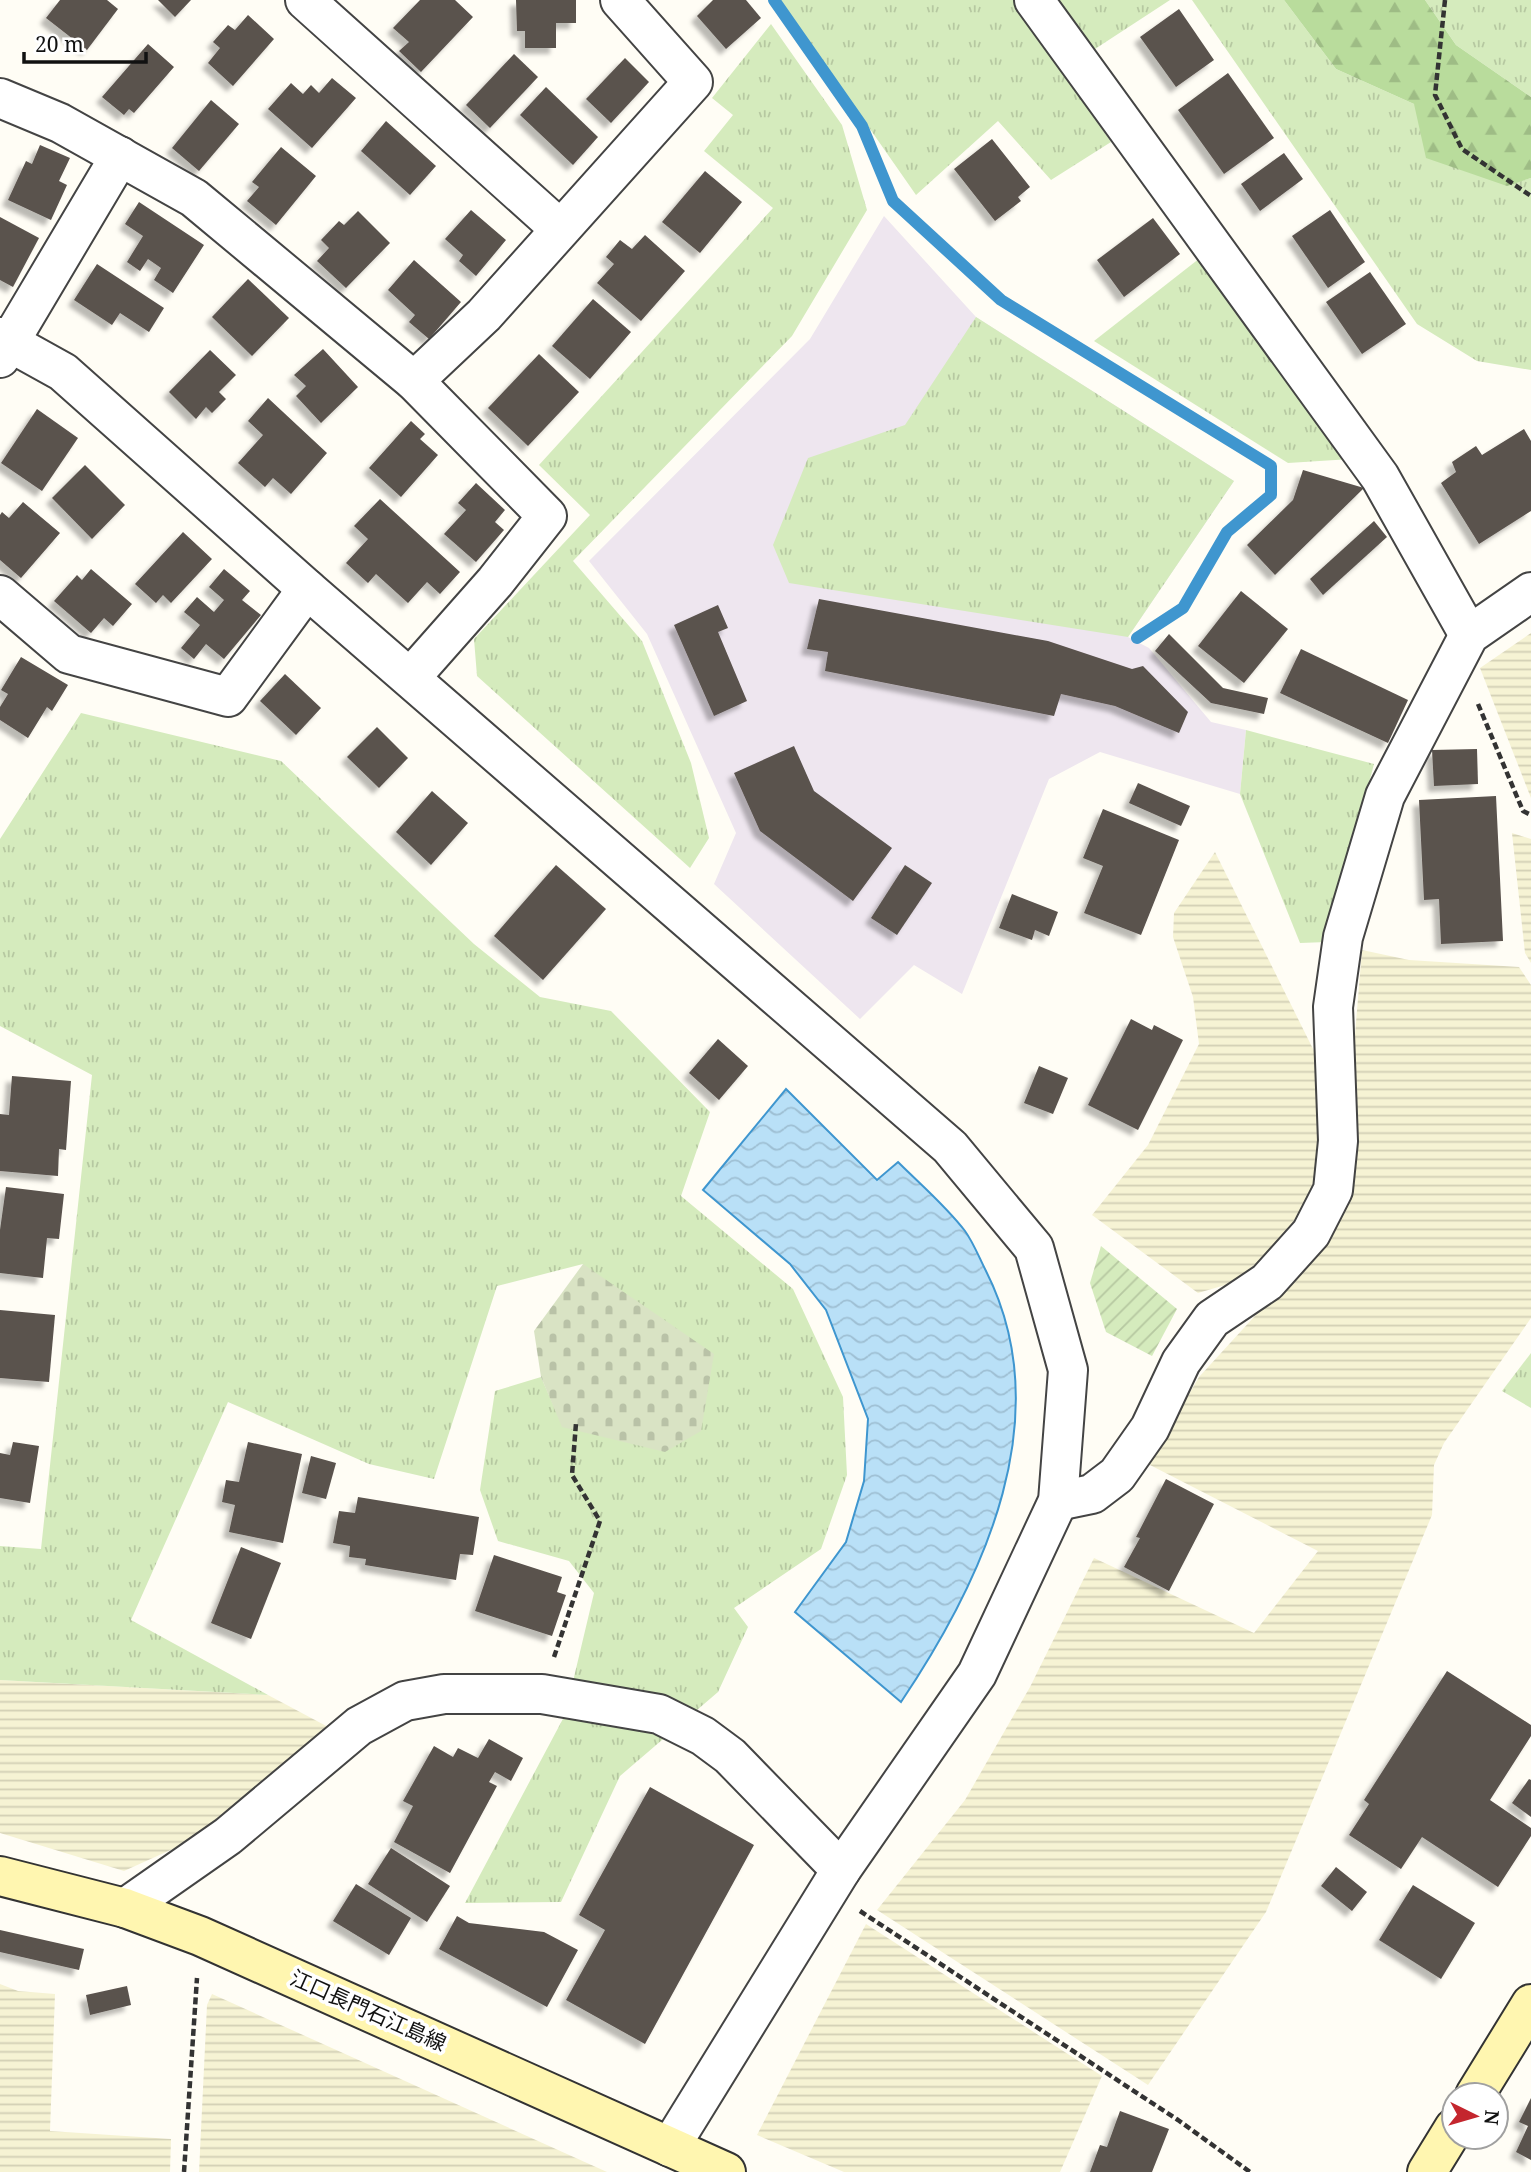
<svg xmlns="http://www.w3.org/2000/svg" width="1531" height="2172" font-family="'Noto Serif','Noto Sans JP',serif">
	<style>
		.industrial { fill: #eee6ef }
		.farmland { fill: url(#farmland-rules) }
		.grass { fill: url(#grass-tufts) }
		.forest { fill: url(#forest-firs) }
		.cemetery { fill: url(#cemetery-stones) }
		.garden { fill: url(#garden-furrows) }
		.water { fill: url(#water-waves); stroke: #3f96cf; stroke-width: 2 }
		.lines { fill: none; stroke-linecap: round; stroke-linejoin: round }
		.stream { stroke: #3f96cf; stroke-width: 12 }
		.building { fill: #5a524d; filter: url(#shadow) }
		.minor-casing { stroke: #444; stroke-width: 42 }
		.tertiary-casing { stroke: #444; stroke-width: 42 }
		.secondary-casing { stroke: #333; stroke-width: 42 }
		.path { stroke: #333; stroke-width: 4.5; stroke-dasharray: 7 3.5; stroke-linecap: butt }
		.minor { stroke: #fff; stroke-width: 38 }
		.tertiary { stroke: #fff; stroke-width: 38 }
		.secondary { stroke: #fff6b0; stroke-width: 38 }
		.labels { text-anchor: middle; stroke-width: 7; stroke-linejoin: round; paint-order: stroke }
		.street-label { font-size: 21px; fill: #111; stroke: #fff }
	</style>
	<defs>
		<pattern id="farmland-rules" width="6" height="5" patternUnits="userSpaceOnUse" patternTransform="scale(1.75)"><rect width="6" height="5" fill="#f6f3d4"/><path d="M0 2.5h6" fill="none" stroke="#d2cfb5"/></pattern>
		<pattern id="grass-tufts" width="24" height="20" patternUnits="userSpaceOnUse" patternTransform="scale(1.75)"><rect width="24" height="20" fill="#d5ebbd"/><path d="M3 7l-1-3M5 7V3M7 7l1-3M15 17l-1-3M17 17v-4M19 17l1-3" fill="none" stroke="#b6c8a1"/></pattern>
		<pattern id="forest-firs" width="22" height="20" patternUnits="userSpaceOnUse" patternTransform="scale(1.75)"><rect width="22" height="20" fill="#b9dc9c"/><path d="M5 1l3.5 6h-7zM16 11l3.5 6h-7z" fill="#9ebc85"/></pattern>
		<pattern id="cemetery-stones" width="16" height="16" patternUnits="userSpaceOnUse" patternTransform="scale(1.75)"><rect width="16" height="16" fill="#d9e3c4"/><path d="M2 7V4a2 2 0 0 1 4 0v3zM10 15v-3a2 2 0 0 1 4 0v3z" fill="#b9c2a7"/></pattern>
		<pattern id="garden-furrows" width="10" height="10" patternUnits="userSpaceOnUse" patternTransform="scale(1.75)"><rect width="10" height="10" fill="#d5ebbd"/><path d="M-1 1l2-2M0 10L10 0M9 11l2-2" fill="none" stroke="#b6c8a1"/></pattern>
		<pattern id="water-waves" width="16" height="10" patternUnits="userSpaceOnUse" patternTransform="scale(1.75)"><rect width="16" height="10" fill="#b9e0f7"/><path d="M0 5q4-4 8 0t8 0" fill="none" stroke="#9ebfd3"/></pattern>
		<filter id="shadow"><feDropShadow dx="-6" dy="6" stdDeviation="2" flood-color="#0004"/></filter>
	</defs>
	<rect width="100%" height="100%" fill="#fffdf5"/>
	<polygon class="industrial" points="884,216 976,317 1234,481 1128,637 1149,648 1211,722 1246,730 1240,794 1100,752 1049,779 962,994 914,965 860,1019 714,884 736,833 647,634 589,561 810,339"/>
	<g class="farmland">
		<polygon points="1531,633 1531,798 1480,668"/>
		<polygon points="1512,833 1531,839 1531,963 1525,953"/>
		<polygon points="1215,852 1321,1065 1322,1123 1314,1187 1280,1244 1232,1283 1198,1293 1092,1215 1148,1145 1199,1044 1193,997 1173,937 1174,913"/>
		<polygon points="1362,950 1409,960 1519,967 1531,985 1531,1318 1444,1443 1434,1465 1432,1515 1266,1912 1148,2085 877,1910 965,1800 1030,1687 1094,1558 1254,1633 1318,1551 1148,1464 1199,1377 1308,1258 1351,1083"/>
		<polygon points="0,1680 268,1695 330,1728 186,1843 124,1871 0,1833"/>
		<polygon points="866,1924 1102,2076 1060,2172 844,2172 757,2135"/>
		<polygon points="0,1984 18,1991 55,1994 50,2131 171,2139 170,2172 0,2172"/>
		<polygon points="212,1994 607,2172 199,2172 207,2005"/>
	</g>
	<g class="grass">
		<polygon points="780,0 1014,0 1111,142 1051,180 998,121 916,195"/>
		<polygon points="1058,0 1170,0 1095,49"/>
		<polygon points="1192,0 1284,0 1336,69 1414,104 1507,185 1531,178 1531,370 1477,361 1417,324"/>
		<polygon points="1425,0 1531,0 1531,97 1456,45"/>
		<polygon points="771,24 842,125 867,210 792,336 573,561 642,641 691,763 709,838 690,868 477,676 474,639 590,515 539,465 773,208 704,151 733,115 712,98"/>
		<polygon points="1200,258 1351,459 1288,463 1094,341"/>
		<polygon points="976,317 1234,481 1128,637 789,583 773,545 808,458 905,425"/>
		<polygon points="81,713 281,761 474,944 540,997 611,1011 710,1112 681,1196 793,1289 843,1397 847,1475 821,1549 734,1608 748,1627 718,1692 620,1776 561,1902 465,1903 565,1715 594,1593 569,1561 498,1541 480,1490 495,1391 541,1377 563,1427 583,1264 497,1286 434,1479 369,1464 228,1402 131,1620 268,1695 0,1680 0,1546 41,1549 92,1075 0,1026 0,839"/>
		<polygon points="1246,730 1374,764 1327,942 1300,943 1240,794"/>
		<polygon points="1531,1353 1531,1408 1502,1391"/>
	</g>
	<polygon class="forest" points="1284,0 1425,0 1456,45 1531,97 1531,178 1507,186 1426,158 1414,104 1336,69"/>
	<polygon class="cemetery" points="583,1264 714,1354 701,1431 665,1452 562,1427 541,1377 534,1331"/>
	<polygon class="garden" points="1101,1246 1177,1309 1152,1356 1106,1332 1090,1283"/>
	<path class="water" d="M786 1089 877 1180 898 1162C920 1184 946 1206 965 1231 973 1242 979 1257 985 1269 1060 1415 985 1577 901 1702L795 1612 846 1542 864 1481 868 1419 826 1310 790 1264 703 1190Z"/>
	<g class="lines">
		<polyline class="stream" points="774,0 862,126 893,201 1001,300 1271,466 1271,495 1227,532 1183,608 1137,638"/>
	</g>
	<g class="building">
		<polygon points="60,0 107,0 118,9 87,50 46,18"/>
		<polygon points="158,0 191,0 175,17"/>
		<polygon points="420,0 455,0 473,17 421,72 399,51 409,42 393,28"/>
		<polygon points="516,0 576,0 576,23 556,23 556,48 525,48 525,31 517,31"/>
		<polygon points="713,0 746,0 761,18 726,49 697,16"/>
		<polygon points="1179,9 1214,60 1176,87 1140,37"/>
		<polygon points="248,15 274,39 233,86 208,63 220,48 213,42 228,25 235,30"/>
		<polygon points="148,44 174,67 134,113 129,109 124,115 102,97"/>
		<polygon points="514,54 538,77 490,128 466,105"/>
		<polygon points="625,58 649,82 611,123 586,99"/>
		<polygon points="1228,73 1274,138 1224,174 1178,110"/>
		<polygon points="332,78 356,98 312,148 268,109 291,83 303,94 311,85 319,93"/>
		<polygon points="546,87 598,137 573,165 520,115"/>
		<polygon points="211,100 239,124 199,171 172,148"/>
		<polygon points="386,121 436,166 410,195 361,151"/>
		<polygon points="992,139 1030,187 1018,197 1021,201 995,221 954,169"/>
		<polygon points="40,145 70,158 59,181 67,185 51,220 8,200 26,161 32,164"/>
		<polygon points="281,147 316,176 276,225 247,201 259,187 252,182"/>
		<polygon points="1284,153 1303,179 1260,211 1241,184"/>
		<polygon points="705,171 742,202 700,253 662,222"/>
		<polygon points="139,202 204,245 173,293 154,280 161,268 148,259 140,271 127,262 143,236 125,224"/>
		<polygon points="471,210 506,240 476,276 459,261 463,255 445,239"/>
		<polygon points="1330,210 1365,262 1328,288 1292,236"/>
		<polygon points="358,211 390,243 346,288 317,261 329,248 321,240 339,221 344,225"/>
		<polygon points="0,217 39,238 13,287 0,280"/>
		<polygon points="1153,218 1180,254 1124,297 1097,260"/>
		<polygon points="645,235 685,271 641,321 597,283 614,264 606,257 620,240 632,249"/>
		<polygon points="414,260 461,302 429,339 409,322 415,315 388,290"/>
		<polygon points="97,264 164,308 149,332 120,313 112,325 74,300"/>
		<polygon points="1370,272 1406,324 1362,354 1326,302"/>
		<polygon points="248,279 289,318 252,356 212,317"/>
		<polygon points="593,299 631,332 590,379 552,346"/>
		<polygon points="323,349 358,387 321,423 296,396 306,386 294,375"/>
		<polygon points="210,350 236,375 219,392 226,399 212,413 206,407 196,419 169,392"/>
		<polygon points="539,354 579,392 528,446 488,408"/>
		<polygon points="268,398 327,453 291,494 273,478 265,487 238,463 263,435 248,421"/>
		<polygon points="37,409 78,438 42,491 1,463"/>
		<polygon points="411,421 425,434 420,439 438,455 401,497 369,468"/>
		<polygon points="1524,429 1531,441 1531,511 1479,544 1441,483 1456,472 1452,462 1476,446 1482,455"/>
		<polygon points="85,465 125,505 92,539 52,498"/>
		<polygon points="1303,470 1364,488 1275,575 1247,545 1293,500"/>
		<polygon points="476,483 505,510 495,522 504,530 476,562 444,534 466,510 458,503"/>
		<polygon points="380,499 460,572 440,594 427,582 408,603 376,574 368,583 346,563 368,539 354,526"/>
		<polygon points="23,502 60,533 21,578 0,560 0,515 2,512 9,518"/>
		<polygon points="1374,521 1387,537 1323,595 1310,579"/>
		<polygon points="183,532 212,559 171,603 163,595 156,603 135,584"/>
		<polygon points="91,569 132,604 113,626 104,618 91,633 54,601 77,575 82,580"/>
		<polygon points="224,569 250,591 242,600 261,615 224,659 206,644 194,659 181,648 200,625 184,612 197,597 214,612 224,600 209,587"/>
		<polygon points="1241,591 1288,629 1244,683 1198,646"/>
		<polygon points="819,599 1048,641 1132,669 1143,666 1188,712 1179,733 1115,706 1061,694 1054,716 825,671 828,652 807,649"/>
		<polygon points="718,605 728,628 718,632 747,701 714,716 674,625"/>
		<polygon points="1169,634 1223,688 1268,698 1264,714 1211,703 1155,651"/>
		<polygon points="1301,649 1408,700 1388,743 1280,693"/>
		<polygon points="21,657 68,685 52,711 47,707 28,738 0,720 0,707 8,694 1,690"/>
		<polygon points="285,674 321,708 296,735 260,701"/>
		<polygon points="377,727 408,758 379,788 347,757"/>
		<polygon points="794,746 814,791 892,848 853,901 760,831 734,773"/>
		<polygon points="1477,749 1478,784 1434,786 1432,750"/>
		<polygon points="1138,783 1190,806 1181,826 1129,803"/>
		<polygon points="432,791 468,823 431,865 396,832"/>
		<polygon points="1496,796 1503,941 1441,944 1439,899 1424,900 1419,800"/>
		<polygon points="1103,809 1179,840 1141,935 1084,913 1103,866 1083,858"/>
		<polygon points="556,865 606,909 543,980 494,936"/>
		<polygon points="905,865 932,883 897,935 871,918"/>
		<polygon points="1012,894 1058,912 1049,936 1035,930 1032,940 999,928"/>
		<polygon points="1131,1019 1152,1030 1154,1025 1183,1040 1138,1130 1088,1105"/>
		<polygon points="718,1039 748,1066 719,1100 689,1073"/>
		<polygon points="1039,1066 1068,1078 1053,1114 1024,1103"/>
		<polygon points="12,1076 71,1081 66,1150 59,1149 58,1176 0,1171 0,1114 9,1115"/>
		<polygon points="6,1187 64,1194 59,1239 47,1238 43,1278 0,1273 0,1230"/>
		<polygon points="0,1310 55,1315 49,1382 0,1378"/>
		<polygon points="13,1442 39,1446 30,1503 0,1498 0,1453 10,1455"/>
		<polygon points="248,1442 302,1454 283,1543 229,1532 235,1505 222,1502 226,1480 239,1482"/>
		<polygon points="311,1456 336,1463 326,1499 302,1493"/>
		<polygon points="1166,1479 1214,1504 1169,1591 1124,1567 1140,1538 1136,1537"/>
		<polygon points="358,1497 479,1517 473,1555 460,1554 456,1580 365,1565 366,1559 349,1557 350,1546 333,1543 339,1511 355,1513"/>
		<polygon points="241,1547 281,1563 251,1639 211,1623"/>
		<polygon points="494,1555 562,1577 557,1592 566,1595 552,1636 475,1611"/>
		<polygon points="1447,1671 1531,1725 1531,1736 1490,1800 1531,1828 1531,1836 1498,1887 1422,1837 1401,1869 1349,1835 1369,1804 1364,1800"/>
		<polygon points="489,1739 523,1758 511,1781 495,1772 489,1782 497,1786 450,1873 394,1842 413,1806 403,1801 434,1746 453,1757 458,1748 478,1758"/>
		<polygon points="1529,1779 1531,1780 1531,1817 1512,1803"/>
		<polygon points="650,1787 754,1845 645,2044 566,2000 605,1930 579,1915"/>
		<polygon points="391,1848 450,1886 427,1922 368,1884"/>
		<polygon points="1336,1867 1367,1892 1352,1911 1321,1886"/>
		<polygon points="356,1884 411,1918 389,1955 333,1921"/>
		<polygon points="1413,1885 1475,1923 1441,1979 1379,1940"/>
		<polygon points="457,1916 469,1923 544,1932 578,1950 547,2007 439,1949"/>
		<polygon points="0,1930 84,1949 79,1970 0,1952"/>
		<polygon points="127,1986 131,2005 90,2015 86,1995"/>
		<polygon points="1531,2098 1531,2160 1516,2152 1528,2126 1519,2122"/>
		<polygon points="1120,2111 1169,2129 1152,2172 1090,2172 1100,2145 1107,2147"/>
	</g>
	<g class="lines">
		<g class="minor-casing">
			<g id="minor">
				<polyline points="305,0 560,229"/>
				<polyline points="1034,0 1380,477 1469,635"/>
				<polyline points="0,98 60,123 194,198 414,381 547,516 495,582 411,677"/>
				<polyline points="0,358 120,156"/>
				<polyline points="414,381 484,315 693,82 620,0"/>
				<polyline points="0,595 69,654 228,697 307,589"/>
				<polyline points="1058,1501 1092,1494 1117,1475 1150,1428 1181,1362 1212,1319 1267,1282 1311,1233 1333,1190 1338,1141 1333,1007 1343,937 1385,796 1469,635 1531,592"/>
				<polyline points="125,1908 228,1836 359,1726 405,1701 444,1694 542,1694 659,1714 703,1736 730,1756 841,1870"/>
			</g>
		</g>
		<g class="tertiary-casing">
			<polyline id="tertiary" points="0,337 63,372 307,589 950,1147 1034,1248 1068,1370 1058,1501 977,1674 841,1870 670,2147"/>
		</g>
		<g class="secondary-casing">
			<g id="secondary">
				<polyline points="0,1876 125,1908 200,1936 726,2172"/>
				<polyline points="1475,2095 1531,2004"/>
				<polyline points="1427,2172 1454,2128"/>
			</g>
		</g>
		<g class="path">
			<polyline points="1445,0 1435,95 1462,149 1531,196"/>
			<polyline points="1478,704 1523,811 1531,815"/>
			<polyline points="554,1657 600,1521 572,1475 576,1423"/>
			<polyline points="860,1911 1178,2120 1250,2172"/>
			<polyline points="184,2172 197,1978"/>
		</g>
		<use href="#minor" class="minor"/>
		<use href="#tertiary" class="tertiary"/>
		<use href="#secondary" class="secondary"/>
	</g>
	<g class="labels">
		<g class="street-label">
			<text transform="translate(368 2011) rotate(24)" y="7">江口長門石江島線</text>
		</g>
	</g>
	<g transform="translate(1475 2116) rotate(95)"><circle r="33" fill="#ffffff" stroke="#a0a0a0" stroke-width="2"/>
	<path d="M0-5L12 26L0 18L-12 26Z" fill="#c4262e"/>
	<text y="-10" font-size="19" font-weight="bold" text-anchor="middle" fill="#111111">N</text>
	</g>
	<path d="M24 52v10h122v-10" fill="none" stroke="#111111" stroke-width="3.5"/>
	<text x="35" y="52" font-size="21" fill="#111111" stroke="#ffffff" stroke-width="5" paint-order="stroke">20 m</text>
</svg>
